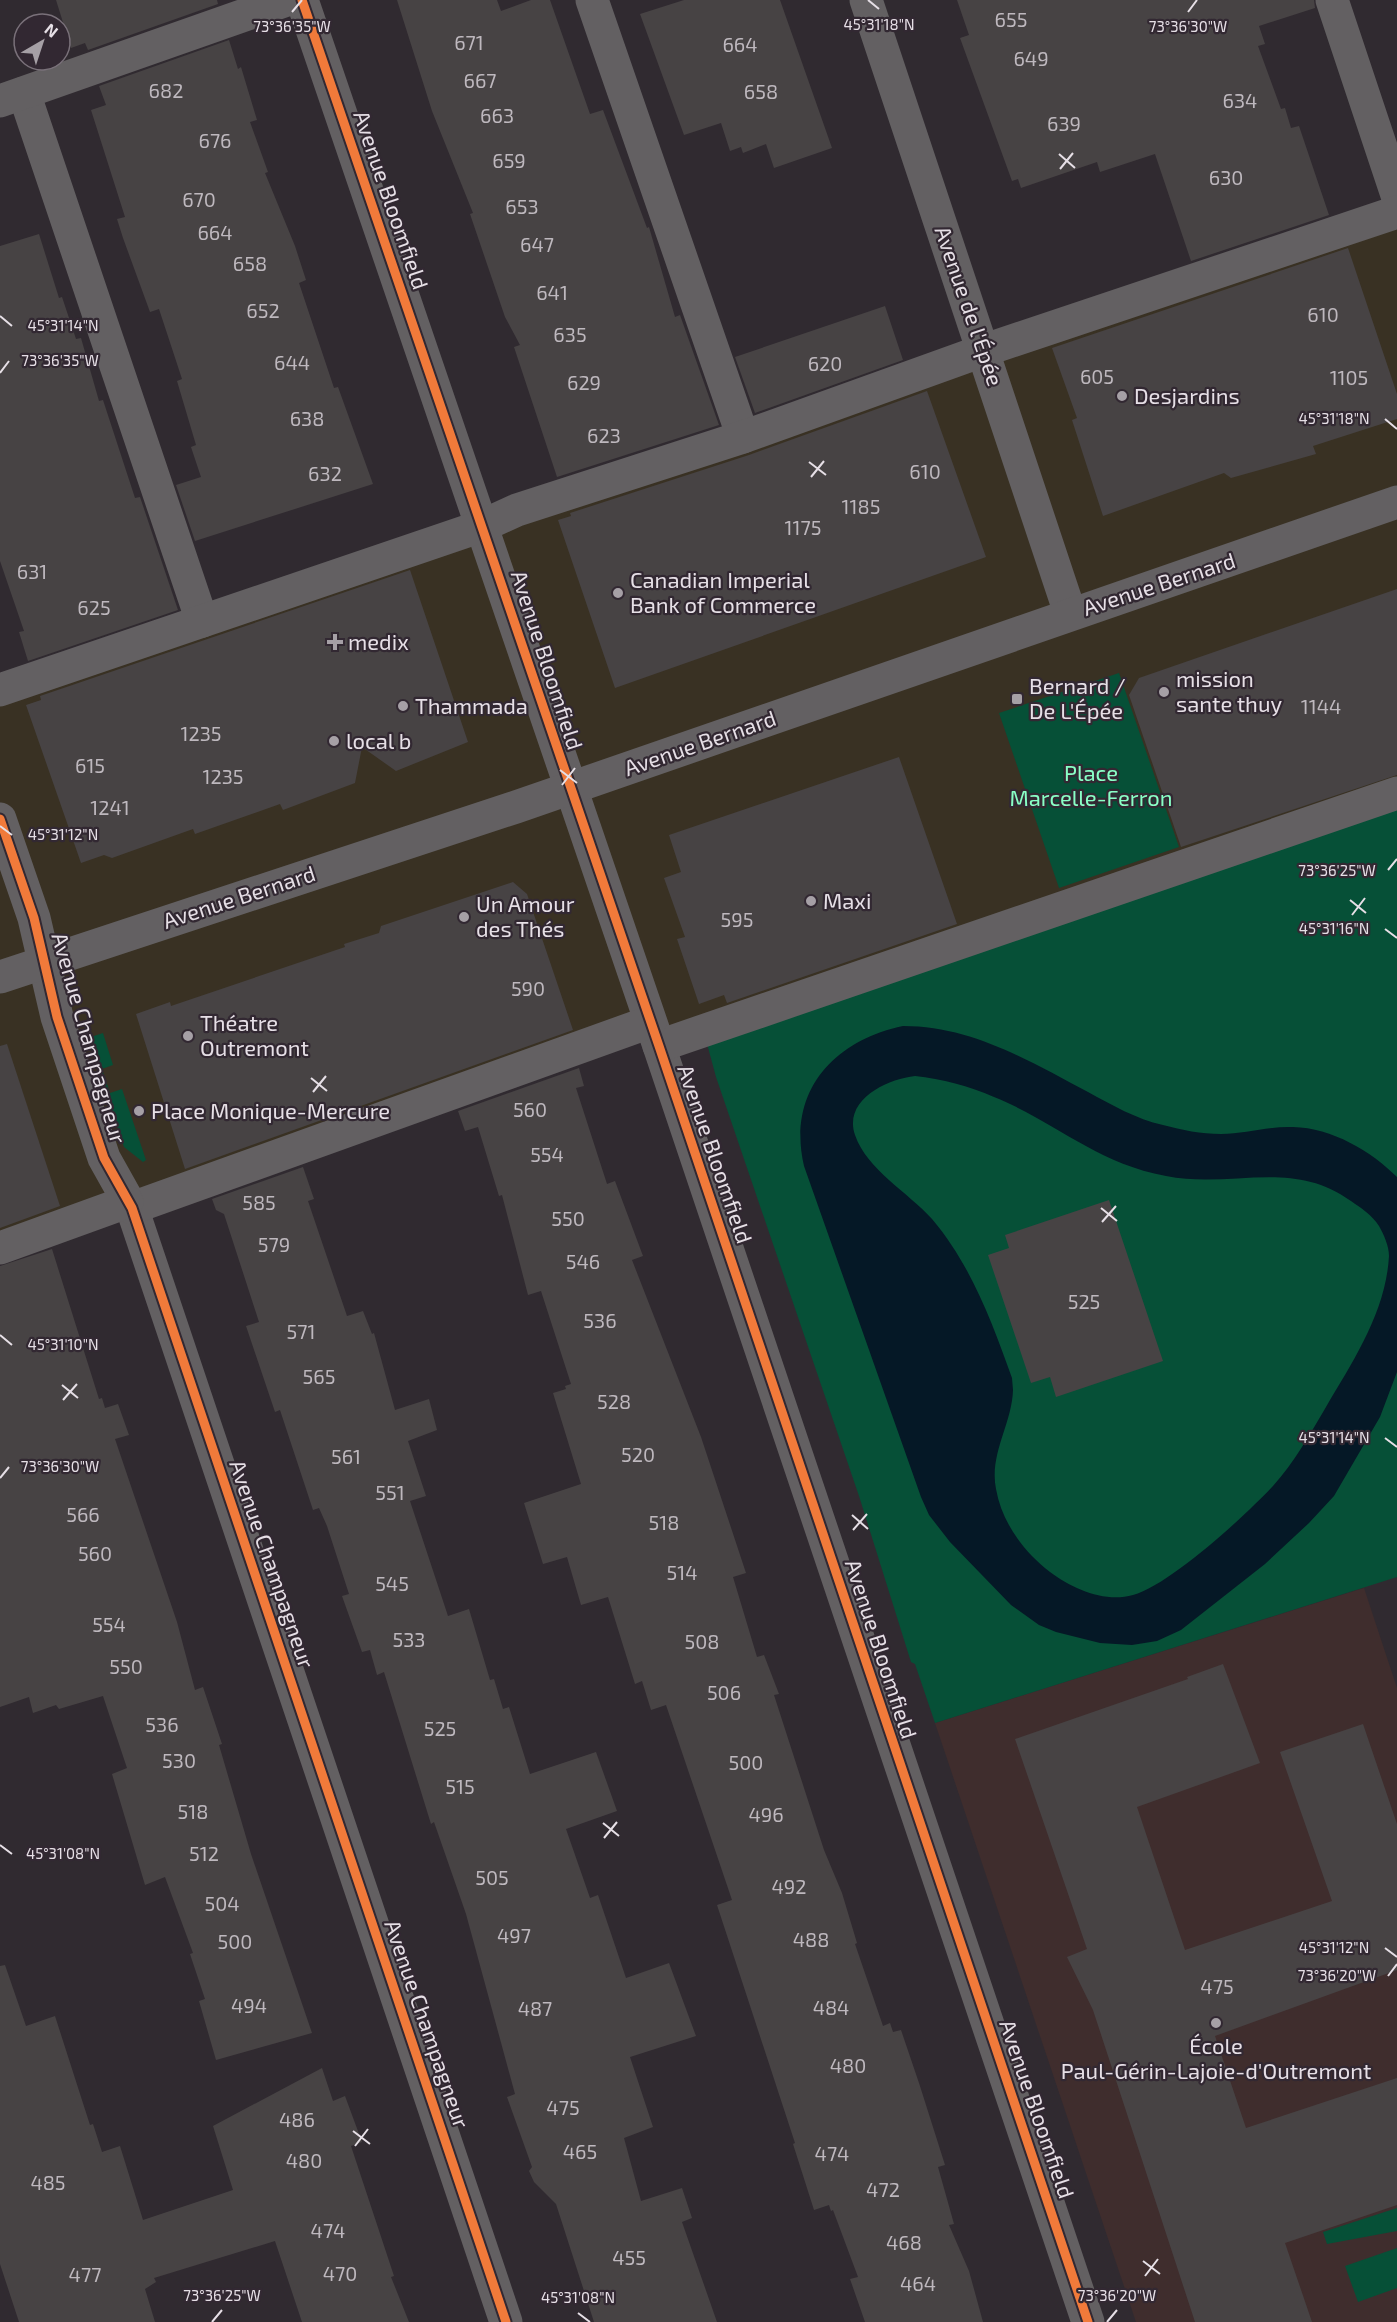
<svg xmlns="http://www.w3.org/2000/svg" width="1397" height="2322" font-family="'Exo 2',sans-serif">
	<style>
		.commercial { fill: #393123 }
		.education { fill: #3f2d2d }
		.green { fill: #065037 }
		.water { fill: #051826; fill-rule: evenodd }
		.building { fill: #474344 }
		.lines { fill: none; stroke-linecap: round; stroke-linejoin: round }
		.minor { stroke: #636062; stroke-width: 33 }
		.cycleway-casing { stroke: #322832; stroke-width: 13 }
		.cycleway { stroke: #f17a3a; stroke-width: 9 }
		.ticks { fill: none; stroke: #e6dfe6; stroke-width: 2 }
		.poi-dot { fill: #a6a0a6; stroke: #322832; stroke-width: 2 }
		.labels { text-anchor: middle; stroke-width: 4.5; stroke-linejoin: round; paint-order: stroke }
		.number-label { font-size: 20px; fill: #beb8be }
		.street-label { font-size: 22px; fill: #e6dfe6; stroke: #322832 }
		.poi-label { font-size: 22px; fill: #e6dfe6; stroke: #322832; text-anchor: start }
		.park-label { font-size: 22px; fill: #89ffc6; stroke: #322832 }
		.ticks-label { font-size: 15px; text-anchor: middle; fill: #e6dfe6; stroke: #322832; stroke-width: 4.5; stroke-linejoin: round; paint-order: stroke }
	</style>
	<rect width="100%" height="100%" fill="#302a30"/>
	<polygon class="commercial" points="1397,212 1397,793 659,1046 650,1022 0,1251 0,690"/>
	<polygon class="education" points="1364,1588 1397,1688 1397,2322 1136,2322 935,1723"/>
	<g class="green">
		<polygon points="1119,673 1179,847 1059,888 999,713"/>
		<polygon points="1397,805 1397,1577 935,1723 915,1664 911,1662 859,1496 716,1077 706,1040"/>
		<polygon points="87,1027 91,1037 103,1033 113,1065 102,1069 110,1093 122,1089 146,1160 143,1162 124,1147 84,1028"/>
		<polygon points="1397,2208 1397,2231 1327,2244 1323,2232"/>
		<polygon points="1397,2248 1397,2288 1358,2302 1345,2266"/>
	</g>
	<path class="water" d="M903 1026C972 1026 1029 1061 1088 1092 1112 1105 1136 1119 1163 1125 1182 1130 1201 1134 1221 1134 1245 1134 1269 1126 1293 1127 1332 1128 1371 1151 1397 1177V1372L1380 1417 1334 1496 1309 1523 1265 1564 1181 1630 1157 1641 1132 1645 1100 1643 1056 1632 1039 1625 1011 1605 950 1542 929 1515 921 1497 804 1166C787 1093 832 1041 903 1026ZM915 1076C942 1079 969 1086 994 1097 1058 1123 1094 1162 1166 1176 1232 1189 1292 1158 1351 1201 1361 1208 1372 1215 1379 1226 1384 1235 1389 1246 1389 1256 1386 1312 1353 1361 1326 1407 1310 1434 1294 1463 1273 1486 1246 1515 1170 1585 1133 1595 1105 1603 1073 1589 1050 1572 1024 1552 1002 1523 996 1489 989 1454 1012 1424 1013 1390L1012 1378C992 1322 971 1265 932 1219 908 1192 867 1170 855 1135 843 1100 887 1079 915 1076Z"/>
	<g class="building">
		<polygon points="56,0 217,0 218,4 88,50 85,43 71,48"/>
		<polygon points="397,0 497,0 501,11 531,0 550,0 590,114 603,110 647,228 649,227 675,317 680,315 719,425 557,477 514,347 520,345 505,317 470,214 473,213 432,111"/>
		<polygon points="684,0 780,0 832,148 774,168 766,144 743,153 741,147 730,151 721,123 684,135 640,14"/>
		<polygon points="957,0 1314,0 1315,8 1259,26 1265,44 1258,46 1281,109 1285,108 1291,128 1299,126 1329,215 1191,261 1155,154 1100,172 1097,162 1021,188 1018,179 1012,181 960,38 969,35"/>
		<polygon points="229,40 238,69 241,67 257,120 250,122 268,172 265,173 295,246 306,280 299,283 334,388 338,387 373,484 195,541 176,485 201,477 191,447 196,445 177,381 182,379 159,309 150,312 123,238 117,219 125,217 91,110 106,105 99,86"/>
		<polygon points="39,234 59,298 62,297 76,339 81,338 99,401 103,400 135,498 140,497 178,610 28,661 19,632 24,631 0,561 0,246"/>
		<polygon points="1348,248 1397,394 1397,419 1313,446 1316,454 1231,478 1224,473 1103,516 1072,420 1077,418 1052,348"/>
		<polygon points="885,306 903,360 755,413 735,357"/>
		<polygon points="927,391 986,557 615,688 558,520 571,516 570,513 749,455"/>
		<polygon points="410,570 468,742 396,771 362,747 355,783 283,810 280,804 195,834 193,829 112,858 104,855 81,863 26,705 41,700 40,696"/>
		<polygon points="1397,589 1397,775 1181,847 1129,695 1139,678"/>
		<polygon points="899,757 957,924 727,1003 724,995 699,1004 677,939 685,937 664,878 681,872 669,835"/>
		<polygon points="513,882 527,894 573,1030 185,1169 136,1014 170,1002 171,1006 345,947 344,944 379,933 381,926"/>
		<polygon points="7,1044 60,1206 0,1228 0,1046"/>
		<polygon points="579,1068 584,1086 576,1088 607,1184 615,1181 643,1256 632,1260 701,1437 746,1573 733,1577 757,1657 764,1655 779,1694 774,1695 824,1850 842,1893 857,1943 855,1944 883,2026 890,2023 893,2032 901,2030 919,2083 945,2165 938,2167 954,2224 949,2225 969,2271 983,2322 865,2322 850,2279 858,2277 833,2210 831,2211 829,2205 814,2210 793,2144 795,2143 717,1905 732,1900 666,1705 651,1710 642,1681 635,1684 608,1597 581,1605 567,1557 543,1564 524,1503 581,1484 553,1393 566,1389 565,1386 571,1384 541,1291 528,1295 502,1195 499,1196 478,1127 465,1131 458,1111"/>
		<polygon points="303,1167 314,1199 308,1201 347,1316 363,1311 372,1334 374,1333 395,1410 429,1399 437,1430 408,1441 426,1496 410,1501 448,1616 469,1609 490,1680 494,1679 503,1709 509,1707 530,1774 596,1752 617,1811 566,1829 590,1898 598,1895 626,1978 669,1963 696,2036 630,2057 653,2127 624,2138 641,2201 682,2188 692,2218 682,2222 717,2322 594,2322 556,2204 534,2182 529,2171 532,2167 507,2097 515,2094 466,1914 434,1822 431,1824 384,1672 377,1675 370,1650 362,1652 342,1596 349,1594 327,1526 319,1508 313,1510 280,1410 275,1412 246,1326 259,1322 224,1214 216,1210 212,1199"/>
		<polygon points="1109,1200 1163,1361 1056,1397 1050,1377 1031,1383 988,1255 1009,1248 1005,1235"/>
		<polygon points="52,1249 99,1399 102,1398 105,1408 118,1404 129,1435 115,1439 177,1622 195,1690 203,1687 222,1744 219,1745 251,1854 312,2033 216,2060 199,2001 205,1999 190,1954 193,1953 165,1877 145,1885 112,1774 127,1768 103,1696 59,1709 56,1705 33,1713 29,1697 0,1707 0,1266"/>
		<polygon points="1223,1664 1260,1763 1137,1807 1185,1950 1332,1901 1280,1752 1363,1724 1397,1824 1397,1970 1215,2036 1246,2128 1397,2078 1397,2205 1285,2243 1312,2322 1195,2322 1093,2010 1067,1957 1087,1949 1015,1739 1188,1679 1187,1677"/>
		<polygon points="5,1965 26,2026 55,2016 90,2125 93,2124 102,2152 120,2146 143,2220 233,2190 213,2126 322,2068 333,2101 345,2096 362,2142 351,2146 394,2276 391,2277 409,2322 302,2322 275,2241 154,2278 156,2282 145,2289 155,2322 19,2322 0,2264 0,1966"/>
	</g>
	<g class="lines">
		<g class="minor">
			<polyline points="302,0 659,1046 1088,2322"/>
			<polyline points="592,0 743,437"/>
			<polyline points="866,0 1070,613"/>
			<polyline points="1332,0 1397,195"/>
			<polyline points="24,93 202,621"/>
			<polyline points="0,101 287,0"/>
			<polyline points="0,690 482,526 517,510 743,437 985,350 1397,212"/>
			<polyline points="0,819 34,918 57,1017 104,1158 132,1208 506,2322"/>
			<polyline points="0,977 516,807 1397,502"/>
			<polyline points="659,1046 1397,793"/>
			<polyline points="132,1208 650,1022"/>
			<polyline points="0,1248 127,1202"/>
		</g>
		<g class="cycleway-casing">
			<g id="cycleway">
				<polyline points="302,0 659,1046 1088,2322"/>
				<polyline points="0,819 34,918 57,1017 104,1158 132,1208 506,2322"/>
			</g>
		</g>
		<use href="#cycleway" class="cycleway"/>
	</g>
	<path class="ticks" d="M868 0 879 9M292 12 302 0M1188 12 1197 0M1059 154 1075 168M1060 169 1073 153M0 316 12 326M0 373 9 361M1385 419 1397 429M809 462 826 475M811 477 824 461M560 770 577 783M562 785 575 768M0 826 12 835M1388 870 1397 859M1350 900 1366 913M1352 915 1365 898M1385 929 1397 938M311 1078 327 1091M313 1092 326 1076M1101 1208 1117 1221M1102 1222 1116 1206M0 1335 12 1345M62 1385 78 1398M63 1400 77 1384M1385 1438 1397 1447M0 1478 9 1467M852 1515 868 1529M853 1530 867 1514M603 1823 619 1836M604 1838 617 1822M0 1845 12 1854M1385 1948 1397 1957M1388 1976 1397 1964M353 2131 370 2144M355 2146 368 2129M1143 2261 1160 2274M1145 2276 1158 2259M578 2313 590 2322M212 2322 222 2310M1107 2322 1117 2310"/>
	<g class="poi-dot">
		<circle cx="1122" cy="396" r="6"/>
		<circle cx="618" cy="593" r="6"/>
		<path d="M332 633h6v6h6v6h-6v6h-6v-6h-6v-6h6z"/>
		<circle cx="1164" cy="692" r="6"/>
		<rect x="1011" y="693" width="12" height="12" rx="3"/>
		<circle cx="403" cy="706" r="6"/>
		<circle cx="334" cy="741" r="6"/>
		<circle cx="811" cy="901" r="6"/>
		<circle cx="464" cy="917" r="6"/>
		<circle cx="188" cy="1036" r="6"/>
		<circle cx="139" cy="1111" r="6"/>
		<circle cx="1216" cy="2023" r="6"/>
	</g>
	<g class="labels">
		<g class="number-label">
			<text x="1011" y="27">655</text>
			<text x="469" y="50">671</text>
			<text x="740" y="52">664</text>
			<text x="1031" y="66">649</text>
			<text x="480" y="88">667</text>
			<text x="166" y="98">682</text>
			<text x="761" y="99">658</text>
			<text x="1240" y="108">634</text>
			<text x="497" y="123">663</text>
			<text x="1064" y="131">639</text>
			<text x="215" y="148">676</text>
			<text x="509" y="168">659</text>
			<text x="1226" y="185">630</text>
			<text x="199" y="207">670</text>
			<text x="522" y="214">653</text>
			<text x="215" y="240">664</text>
			<text x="537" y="252">647</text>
			<text x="250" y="271">658</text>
			<text x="552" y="300">641</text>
			<text x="263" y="318">652</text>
			<text x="1323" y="322">610</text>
			<text x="570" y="342">635</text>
			<text x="292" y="370">644</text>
			<text x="825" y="371">620</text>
			<text x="1097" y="384">605</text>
			<text x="1349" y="385">1105</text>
			<text x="584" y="390">629</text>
			<text x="307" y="426">638</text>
			<text x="604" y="443">623</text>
			<text x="925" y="479">610</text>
			<text x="325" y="481">632</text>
			<text x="861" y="514">1185</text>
			<text x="803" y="535">1175</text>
			<text x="32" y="579">631</text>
			<text x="94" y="615">625</text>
			<text x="1321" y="714">1144</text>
			<text x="201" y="741">1235</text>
			<text x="90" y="773">615</text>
			<text x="223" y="784">1235</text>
			<text x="110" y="815">1241</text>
			<text x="737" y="927">595</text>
			<text x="528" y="996">590</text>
			<text x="530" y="1117">560</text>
			<text x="547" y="1162">554</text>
			<text x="259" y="1210">585</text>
			<text x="568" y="1226">550</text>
			<text x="274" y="1252">579</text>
			<text x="583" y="1269">546</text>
			<text x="1084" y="1309">525</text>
			<text x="600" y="1328">536</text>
			<text x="301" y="1339">571</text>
			<text x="319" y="1384">565</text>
			<text x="614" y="1409">528</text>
			<text x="638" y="1462">520</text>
			<text x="346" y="1464">561</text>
			<text x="390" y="1500">551</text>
			<text x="83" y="1522">566</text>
			<text x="664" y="1530">518</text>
			<text x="95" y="1561">560</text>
			<text x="682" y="1580">514</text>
			<text x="392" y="1591">545</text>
			<text x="109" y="1632">554</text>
			<text x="409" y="1647">533</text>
			<text x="702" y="1649">508</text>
			<text x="126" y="1674">550</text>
			<text x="724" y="1700">506</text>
			<text x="162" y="1732">536</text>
			<text x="440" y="1736">525</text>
			<text x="179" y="1768">530</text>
			<text x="746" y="1770">500</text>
			<text x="460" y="1794">515</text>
			<text x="193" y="1819">518</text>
			<text x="766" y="1822">496</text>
			<text x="204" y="1861">512</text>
			<text x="492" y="1885">505</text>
			<text x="789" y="1894">492</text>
			<text x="222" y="1911">504</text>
			<text x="514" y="1943">497</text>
			<text x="811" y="1947">488</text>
			<text x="235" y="1949">500</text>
			<text x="1217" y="1994">475</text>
			<text x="249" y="2013">494</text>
			<text x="831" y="2015">484</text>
			<text x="535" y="2016">487</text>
			<text x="848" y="2073">480</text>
			<text x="563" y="2115">475</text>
			<text x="297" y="2127">486</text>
			<text x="580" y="2159">465</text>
			<text x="832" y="2161">474</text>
			<text x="304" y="2168">480</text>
			<text x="48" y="2190">485</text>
			<text x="883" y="2197">472</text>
			<text x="328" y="2238">474</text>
			<text x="904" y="2250">468</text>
			<text x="629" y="2265">455</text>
			<text x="340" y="2281">470</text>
			<text x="85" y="2282">477</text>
			<text x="918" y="2291">464</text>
		</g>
		<g class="street-label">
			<text transform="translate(391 200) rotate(71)" y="8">Avenue Bloomfield</text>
			<text transform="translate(969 306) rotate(71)" y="8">Avenue de l'Épée</text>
			<text transform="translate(1159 584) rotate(-18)" y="8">Avenue Bernard</text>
			<text transform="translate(547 660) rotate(72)" y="8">Avenue Bloomfield</text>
			<text transform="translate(700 743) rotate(-19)" y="8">Avenue Bernard</text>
			<text transform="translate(239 897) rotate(-18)" y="8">Avenue Bernard</text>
			<text transform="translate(89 1038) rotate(74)" y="8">Avenue Champagneur</text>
			<text transform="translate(715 1154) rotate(71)" y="8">Avenue Bloomfield</text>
			<text transform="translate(272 1564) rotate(71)" y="8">Avenue Champagneur</text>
			<text transform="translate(881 1649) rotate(72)" y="8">Avenue Bloomfield</text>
			<text transform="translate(427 2024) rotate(71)" y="8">Avenue Champagneur</text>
			<text transform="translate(1037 2109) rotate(71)" y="8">Avenue Bloomfield</text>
		</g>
		<g class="poi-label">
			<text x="1134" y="404">Desjardins</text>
			<text x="630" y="588">Canadian Imperial<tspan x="630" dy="25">Bank of Commerce</tspan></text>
			<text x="348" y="650">medix</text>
			<text x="1176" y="687">mission<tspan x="1176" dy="25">sante thuy</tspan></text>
			<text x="1029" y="694">Bernard /<tspan x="1029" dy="25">De L'Épée</tspan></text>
			<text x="415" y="714">Thammada</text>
			<text x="346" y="749">local b</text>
			<text x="823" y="909">Maxi</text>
			<text x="476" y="912">Un Amour<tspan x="476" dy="25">des Thés</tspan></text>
			<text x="200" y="1031">Théatre<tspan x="200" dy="25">Outremont</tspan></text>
			<text x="151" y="1119">Place Monique-Mercure</text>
			<text x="1216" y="2054" text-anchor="middle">École<tspan x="1216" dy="25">Paul-Gérin-Lajoie-d'Outremont</tspan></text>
		</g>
		<g class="park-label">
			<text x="1091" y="781">Place<tspan x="1091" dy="25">Marcelle-Ferron</tspan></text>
		</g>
	</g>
	<g class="ticks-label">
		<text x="879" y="30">45°31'18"N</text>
		<text x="292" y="32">73°36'35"W</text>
		<text x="1188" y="32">73°36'30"W</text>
		<text x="63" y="331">45°31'14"N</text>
		<text x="60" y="366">73°36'35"W</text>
		<text x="1334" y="424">45°31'18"N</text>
		<text x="63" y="840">45°31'12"N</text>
		<text x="1337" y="876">73°36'25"W</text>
		<text x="1334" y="934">45°31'16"N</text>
		<text x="63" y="1350">45°31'10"N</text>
		<text x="1334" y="1443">45°31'14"N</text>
		<text x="60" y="1472">73°36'30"W</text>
		<text x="63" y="1859">45°31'08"N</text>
		<text x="1334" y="1953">45°31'12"N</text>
		<text x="1337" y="1981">73°36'20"W</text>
		<text x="222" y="2301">73°36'25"W</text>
		<text x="1117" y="2301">73°36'20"W</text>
		<text x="578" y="2303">45°31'08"N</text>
	</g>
	<g transform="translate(42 42) rotate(39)"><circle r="28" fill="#322832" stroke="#7a717a" stroke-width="1.5"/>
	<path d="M0-4.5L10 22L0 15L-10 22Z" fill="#a6a0a6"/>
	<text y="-9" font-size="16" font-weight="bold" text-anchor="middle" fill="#e6dfe6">N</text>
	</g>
</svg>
